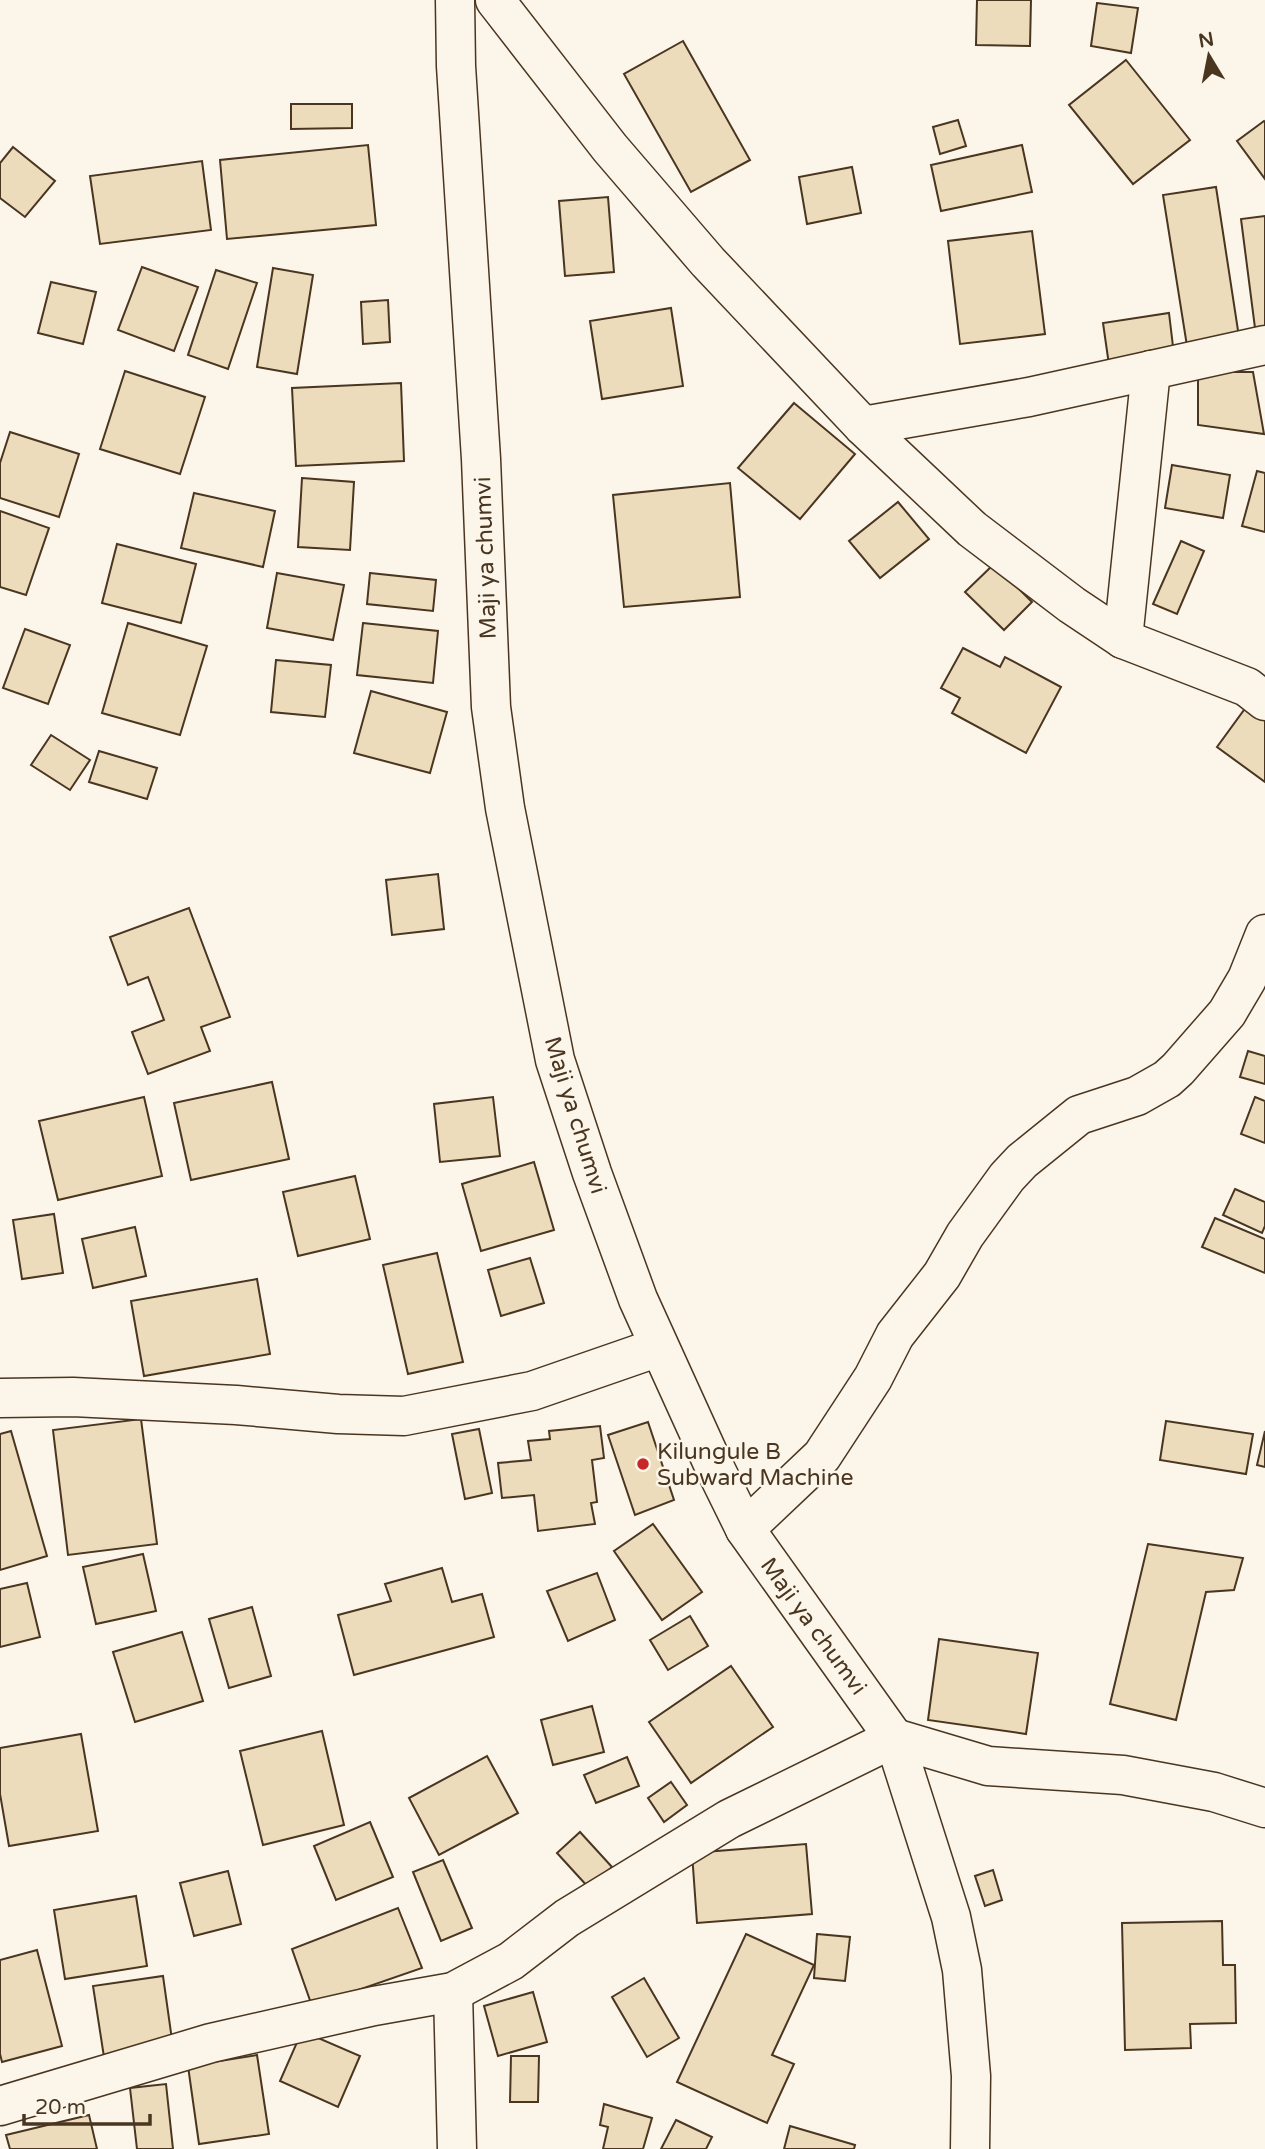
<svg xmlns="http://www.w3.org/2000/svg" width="1265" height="2149" font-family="'Varela Round',sans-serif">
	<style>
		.building { fill: #ecdcbc; stroke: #4a3520; stroke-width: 2 }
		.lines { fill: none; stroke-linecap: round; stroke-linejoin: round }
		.minor-casing { stroke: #4a3520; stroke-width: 41 }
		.minor { stroke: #fbf6e9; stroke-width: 38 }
		.poi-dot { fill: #c62828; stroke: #fbf6e9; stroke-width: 2.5 }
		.labels { text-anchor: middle; stroke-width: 5; stroke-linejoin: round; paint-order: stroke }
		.street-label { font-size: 23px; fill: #4a3520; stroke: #fbf6e9 }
		.poi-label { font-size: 23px; fill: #4a3520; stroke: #fbf6e9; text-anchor: start }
	</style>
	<rect width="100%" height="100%" fill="#fbf6e9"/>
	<g class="building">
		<polygon points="977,0 1031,0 1030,46 976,45"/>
		<polygon points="1097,3 1138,8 1131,53 1091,46"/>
		<polygon points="683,41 750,160 691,192 624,74"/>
		<polygon points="1126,60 1190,140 1133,184 1069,105"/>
		<polygon points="291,104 352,104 352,128 291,129"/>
		<polygon points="958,120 966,146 940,154 933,127"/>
		<polygon points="1264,121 1265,122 1265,179 1237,141"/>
		<polygon points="368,145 376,225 227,239 220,160"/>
		<polygon points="1022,145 1032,192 941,211 931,165"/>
		<polygon points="13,147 55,181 25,217 0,198 0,163"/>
		<polygon points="202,161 211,230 100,244 90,176"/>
		<polygon points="852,167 861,213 807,224 799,177"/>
		<polygon points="1216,187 1239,337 1187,346 1163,195"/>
		<polygon points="608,197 614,272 565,276 559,201"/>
		<polygon points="1265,216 1265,326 1255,328 1241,219"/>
		<polygon points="1032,231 1045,334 960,344 948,241"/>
		<polygon points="142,267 198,287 174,351 118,330"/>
		<polygon points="273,268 313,275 297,374 257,367"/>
		<polygon points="216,270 257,283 228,369 188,355"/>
		<polygon points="51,282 96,292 83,344 38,333"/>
		<polygon points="388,300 390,342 363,344 361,302"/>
		<polygon points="671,308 683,386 602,399 590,321"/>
		<polygon points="1169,313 1174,355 1109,365 1103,323"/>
		<polygon points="125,371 205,397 180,474 100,449"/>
		<polygon points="1198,372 1253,372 1264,434 1198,425"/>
		<polygon points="401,383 404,461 296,466 292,388"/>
		<polygon points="794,403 855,454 800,519 738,468"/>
		<polygon points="10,432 79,454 59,517 0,498 0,463"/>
		<polygon points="1172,465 1230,475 1223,518 1165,508"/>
		<polygon points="1257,471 1265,473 1265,532 1242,526"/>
		<polygon points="302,478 354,482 350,550 298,547"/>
		<polygon points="730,483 740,597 624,607 613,495"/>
		<polygon points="194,493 275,511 263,567 181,548"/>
		<polygon points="898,502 929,539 880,578 849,541"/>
		<polygon points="0,511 49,528 26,595 0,587"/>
		<polygon points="1181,541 1204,551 1177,614 1153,604"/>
		<polygon points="117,544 196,564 181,623 102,603"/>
		<polygon points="994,564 1032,602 1004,630 965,592"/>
		<polygon points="277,573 344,585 333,640 267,628"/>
		<polygon points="370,573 436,580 433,611 367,604"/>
		<polygon points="128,623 207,646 180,735 102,713"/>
		<polygon points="363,623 438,631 433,683 357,675"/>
		<polygon points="25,629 70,645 48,704 3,688"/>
		<polygon points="963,648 1000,667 1005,657 1061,687 1026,753 952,713 960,698 941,688"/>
		<polygon points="276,660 331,665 325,717 271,712"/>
		<polygon points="371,691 447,712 430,773 354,753"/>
		<polygon points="1252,699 1265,709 1265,782 1217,747"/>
		<polygon points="51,735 90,760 70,790 31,765"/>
		<polygon points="99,751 157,768 147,799 89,782"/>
		<polygon points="438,874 444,929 392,935 386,880"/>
		<polygon points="189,908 230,1017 201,1027 210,1051 148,1074 132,1032 164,1020 148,977 128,985 110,937"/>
		<polygon points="1248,1051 1265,1056 1265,1084 1240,1077"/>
		<polygon points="272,1082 289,1159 191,1180 174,1103"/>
		<polygon points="144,1097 162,1176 58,1200 39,1121"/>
		<polygon points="493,1097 500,1156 440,1162 434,1104"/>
		<polygon points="1255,1097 1265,1101 1265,1143 1241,1134"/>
		<polygon points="534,1162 554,1230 481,1251 462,1184"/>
		<polygon points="355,1176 370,1239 298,1256 283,1192"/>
		<polygon points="1235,1189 1265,1202 1265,1226 1262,1233 1223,1215"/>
		<polygon points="54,1214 63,1273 22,1279 13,1220"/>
		<polygon points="1215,1218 1265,1239 1265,1273 1202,1247"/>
		<polygon points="135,1227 146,1276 93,1288 82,1239"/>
		<polygon points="437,1253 463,1362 408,1374 383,1265"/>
		<polygon points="530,1258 544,1303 501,1316 488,1270"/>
		<polygon points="257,1279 270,1354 144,1376 131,1301"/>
		<polygon points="141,1419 157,1544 68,1555 53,1430"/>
		<polygon points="1166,1421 1253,1434 1246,1474 1160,1460"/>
		<polygon points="648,1422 674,1500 635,1515 608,1435"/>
		<polygon points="600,1426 604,1458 592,1460 597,1502 591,1503 595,1524 538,1531 534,1495 502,1498 498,1463 531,1460 528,1441 550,1439 549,1431"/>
		<polygon points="479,1429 492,1493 465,1499 452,1434"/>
		<polygon points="11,1431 47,1556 0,1570 0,1434"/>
		<polygon points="1265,1431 1265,1467 1257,1465"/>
		<polygon points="653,1524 702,1592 662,1620 614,1551"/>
		<polygon points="1148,1544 1243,1558 1234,1590 1206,1592 1176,1720 1110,1704"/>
		<polygon points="143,1554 156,1611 96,1624 83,1567"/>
		<polygon points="442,1568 452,1602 482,1594 494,1637 354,1675 338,1615 391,1601 385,1584"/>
		<polygon points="597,1573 615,1620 568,1641 547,1591"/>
		<polygon points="27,1583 40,1637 0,1647 0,1589"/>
		<polygon points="252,1607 271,1676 229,1688 209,1619"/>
		<polygon points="690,1616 708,1646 668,1670 650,1640"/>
		<polygon points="182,1632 203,1701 135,1722 113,1652"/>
		<polygon points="939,1639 1038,1653 1026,1734 928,1720"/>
		<polygon points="731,1666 773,1727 691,1783 649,1722"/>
		<polygon points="592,1706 604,1752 553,1765 541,1720"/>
		<polygon points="322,1731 344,1825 263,1845 240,1751"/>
		<polygon points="81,1734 98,1831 9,1846 0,1794 0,1748"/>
		<polygon points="487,1756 518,1813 439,1855 409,1798"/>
		<polygon points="627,1757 639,1786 596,1803 584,1775"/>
		<polygon points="671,1782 687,1805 664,1822 648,1798"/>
		<polygon points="370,1822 393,1877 336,1900 314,1846"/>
		<polygon points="580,1832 612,1867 589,1888 557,1853"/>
		<polygon points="806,1844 812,1914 697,1923 692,1853"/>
		<polygon points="443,1860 472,1928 441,1941 413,1872"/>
		<polygon points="993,1870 1002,1900 985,1906 975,1876"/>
		<polygon points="228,1871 241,1924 194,1936 180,1883"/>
		<polygon points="136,1896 147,1966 65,1979 54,1910"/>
		<polygon points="398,1908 422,1968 312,2006 292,1949"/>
		<polygon points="1222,1921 1223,1965 1235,1965 1236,2023 1190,2024 1191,2048 1125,2050 1122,1923"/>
		<polygon points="746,1934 814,1965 772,2055 794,2064 767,2123 677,2082"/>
		<polygon points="817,1934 850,1937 845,1981 814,1978"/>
		<polygon points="37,1950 62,2046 2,2062 0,2054 0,1960"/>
		<polygon points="163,1976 173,2047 104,2057 93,1986"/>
		<polygon points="644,1978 679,2038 647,2057 612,1997"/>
		<polygon points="533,1992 547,2042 498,2056 484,2006"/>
		<polygon points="302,2031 360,2056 338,2107 280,2081"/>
		<polygon points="257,2055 269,2134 199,2144 188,2066"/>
		<polygon points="511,2056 539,2056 538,2102 510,2102"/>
		<polygon points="166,2084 173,2149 137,2149 130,2088"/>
		<polygon points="604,2104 652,2118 643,2149 603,2149 608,2127 600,2125"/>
		<polygon points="89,2115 97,2149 10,2149 6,2135"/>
		<polygon points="676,2120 712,2137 706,2149 661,2149"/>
		<polygon points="790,2126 855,2145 854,2149 784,2149"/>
	</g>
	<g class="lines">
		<g class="minor-casing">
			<g id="minor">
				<polyline points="455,0 456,66 481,459 491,707 505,808 555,1060 592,1173 638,1299 713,1464 745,1529 894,1738 951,1917 962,1970 971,2076 970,2149"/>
				<polyline points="495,0 610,148 708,262 863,426 972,529 1072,605 1123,639 1247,687 1265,701"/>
				<polyline points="863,426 1029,397 1265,345"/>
				<polyline points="1123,639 1151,370"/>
				<polyline points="0,1398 73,1397 236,1405 338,1414 404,1416 532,1391 659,1347"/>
				<polyline points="745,1529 822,1456 873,1378 895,1335 942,1275 965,1235 1007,1177 1022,1161 1079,1115 1137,1096 1167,1079 1178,1069 1227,1013 1247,979 1265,934"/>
				<polyline points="453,1992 457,2149"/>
				<polyline points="0,2106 211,2043 374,2006 453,1992 511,1961 567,1918 729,1819 894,1738 988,1766 1123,1775 1214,1792 1265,1808"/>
			</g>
		</g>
		<use href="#minor" class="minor"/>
	</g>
	<circle class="poi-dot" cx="643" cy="1464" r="7"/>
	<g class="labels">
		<g class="street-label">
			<text transform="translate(485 558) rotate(-92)" y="8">Maji ya chumvi</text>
			<text transform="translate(576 1115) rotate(73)" y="8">Maji ya chumvi</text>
			<text transform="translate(814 1626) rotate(54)" y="8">Maji ya chumvi</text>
		</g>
		<g class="poi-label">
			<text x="657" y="1459">Kilungule B<tspan x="657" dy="26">Subward Machine</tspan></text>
		</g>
	</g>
	<g transform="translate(1209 56) rotate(350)" stroke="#fbf6e9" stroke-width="5" paint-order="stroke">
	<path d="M0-5L12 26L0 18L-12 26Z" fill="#4a3520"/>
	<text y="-10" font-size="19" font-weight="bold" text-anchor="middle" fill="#4a3520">N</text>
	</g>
	<path d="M24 2114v10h126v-10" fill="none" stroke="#4a3520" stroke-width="3.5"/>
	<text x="35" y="2114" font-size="21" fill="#4a3520" stroke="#fbf6e9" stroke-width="5" paint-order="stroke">20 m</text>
</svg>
